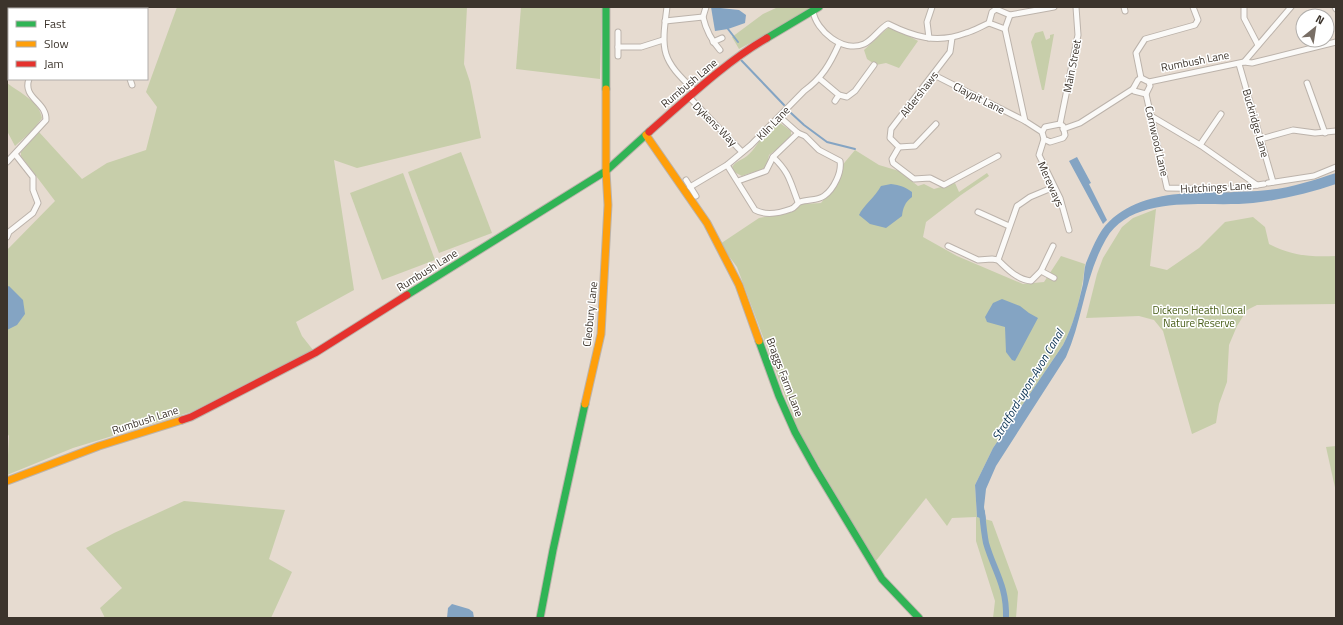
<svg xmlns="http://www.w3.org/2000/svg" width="1343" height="625" font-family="'Titillium Web',sans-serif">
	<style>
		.green { fill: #c7ceaa }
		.water { fill: #84a4c3 }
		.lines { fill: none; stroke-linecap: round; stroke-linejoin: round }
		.stream { stroke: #84a4c3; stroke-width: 2 }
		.canal { stroke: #84a4c3; stroke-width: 6 }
		.street-casing { stroke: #bcb3ab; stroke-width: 7 }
		.fast-casing { stroke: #bcb3ab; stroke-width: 9 }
		.slow-casing { stroke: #bcb3ab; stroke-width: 9 }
		.jam-casing { stroke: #bcb3ab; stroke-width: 9 }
		.street { stroke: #fbfaf8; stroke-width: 5 }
		.fast { stroke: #30b455; stroke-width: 7 }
		.slow { stroke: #ff9f0a; stroke-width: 7 }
		.jam { stroke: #e5322d; stroke-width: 7 }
		.labels { text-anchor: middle; stroke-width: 3; stroke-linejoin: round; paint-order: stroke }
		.street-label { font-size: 11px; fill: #3c342c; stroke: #fff }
		.park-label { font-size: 11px; fill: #465b15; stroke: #fff }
		.water-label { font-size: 12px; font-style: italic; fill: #042d4e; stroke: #fff }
	</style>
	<rect width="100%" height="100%" fill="#e6dbd0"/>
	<g class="green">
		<polygon points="177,7 467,7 464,64 470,82 481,138 357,168 334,160 354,290 296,322 302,336 313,350 191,412 73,448 7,475 9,436 7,433 7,250 55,201 21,156 21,152 39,132 82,179 107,163 146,150 157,107 146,92"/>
		<polygon points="521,7 602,7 600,79 516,69"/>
		<polygon points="778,7 810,8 774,30 739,49 732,37 763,14"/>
		<polygon points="890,26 918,41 899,68 886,63 876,65 867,59 864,50"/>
		<polygon points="1043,31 1046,40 1050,38 1050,35 1054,34 1044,90 1042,90 1031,42 1035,33"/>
		<path d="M7 83C20 93 39 101 42 118L33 130 15 146 7 131Z"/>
		<path d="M780 123 791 131V137L787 142 769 155 767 166C760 172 750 172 742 176L734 172 732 167C737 160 741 161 747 156 760 145 762 129 780 123Z"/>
		<path d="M855 150 879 165 899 171 918 186 924 184 934 189 955 183 959 192 987 173 989 176 961 195 926 222 923 237 957 256 1023 284 1044 282 1061 256 1085 264C1082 292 1076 320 1063 345L993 448 975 485 977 517 992 521 1018 592 1016 618H993L995 601 976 541V517L952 518 947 526 926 498 875 562 797 428 737 267 720 244 759 218 788 212 802 204 821 203 831 190 840 168Z"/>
		<polygon points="461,152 492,233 439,253 408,172"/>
		<polygon points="403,173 435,260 382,280 350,193"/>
		<path d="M1156 209 1150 266 1167 270 1199 248 1225 222 1253 217 1265 227 1269 244C1293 256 1309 257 1336 256V304L1257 305 1247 310 1237 326 1229 345 1227 382 1219 404 1216 423 1192 434 1163 331 1154 320 1139 316 1086 318 1097 274 1103 258 1122 227 1133 218Z"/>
		<polygon points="1336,446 1336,492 1326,447"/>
		<polygon points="184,501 285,510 269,559 292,572 271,618 105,618 100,608 122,588 86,548 114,533"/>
	</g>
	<g class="water">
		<polygon points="711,7 739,10 746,15 745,23 728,29 715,31"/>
		<polygon points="1077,157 1091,183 1089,184 1107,220 1103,224 1069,161"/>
		<path d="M1336 173V184C1309 193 1281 200 1253 203 1207 208 1134 192 1106 239 1085 275 1083 319 1066 357L996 466 986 489 984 507 986 520 977 517 975 485 993 448 1063 345C1073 326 1078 305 1083 284 1084 277 1084 269 1086 263 1090 253 1096 239 1102 230 1139 181 1214 196 1268 190 1291 188 1314 180 1336 173Z"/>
		<path d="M891 184C900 185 905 187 912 192V197C905 202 903 208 902 216L886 228 870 224 859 215C863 206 875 197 881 186Z"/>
		<polygon points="9,286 23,300 25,314 17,325 7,330 7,287"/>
		<polygon points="1002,299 1020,306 1029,313 1038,318 1015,361 1012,360 1006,352 1005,327 987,322 985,317 993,303"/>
		<polygon points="452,604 469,609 473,612 474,618 447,618 448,608"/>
	</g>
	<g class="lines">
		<g class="stream">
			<polyline points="728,29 738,42"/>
			<polyline points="741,60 784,105"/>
			<polyline points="791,113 804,125 827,142 855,149"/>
		</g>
		<path class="canal" d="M982 512C983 522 984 533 986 543 994 571 1007 585 1006 618"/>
		<g class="street-casing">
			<g id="street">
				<polyline points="45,7 48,9"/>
				<path d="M667 7C661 52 661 59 695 91"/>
				<polyline points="1124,7 1125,11"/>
				<polyline points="1244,7 1244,18 1258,45"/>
				<polyline points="1335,7 1336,9"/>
				<polyline points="71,9 73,7"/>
				<polygon points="996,9 1010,15 1005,29 989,23 992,12"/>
				<path d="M813 11C816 31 843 53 864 44 873 40 879 29 888 24 914 37 937 44 966 33 974 31 982 26 989 23"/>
				<polyline points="1010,15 1054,7"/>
				<path d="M703 17C706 30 711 40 720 50"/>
				<polyline points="665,21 703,17 706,7"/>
				<polyline points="1005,29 1025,121 1042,132"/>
				<polyline points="618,32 618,56"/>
				<polyline points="929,38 927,22 932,7"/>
				<polyline points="952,38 950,52 891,129 890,138 899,147 892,159 893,163 914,179 930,178 944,185 998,156"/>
				<polyline points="713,42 722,38"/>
				<polyline points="618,47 641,47 663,40"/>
				<polyline points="1244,62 1252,63 1336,42"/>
				<polyline points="1239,64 1273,182"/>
				<polyline points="934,75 1025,121"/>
				<polyline points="1141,78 1136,53 1145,39 1195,25 1198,20 1193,7"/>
				<polyline points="130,79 132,85"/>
				<polyline points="820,79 839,95 847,97 855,91 874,65"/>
				<polyline points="1149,82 1150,86 1146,94 1134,91 1133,89 1138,80 1141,78 1149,82 1244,62 1291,7"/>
				<polyline points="1307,83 1325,133"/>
				<polyline points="1146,94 1167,188 1230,189 1264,184"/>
				<polyline points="689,97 742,152"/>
				<polyline points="835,101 839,95"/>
				<polyline points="1151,116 1200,145 1257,185"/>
				<polyline points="1060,124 1078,35 1076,7"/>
				<polygon points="1060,124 1063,126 1065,135 1063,138 1050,142 1044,139 1042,132 1045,127"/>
				<polyline points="1063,129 1080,123 1133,89"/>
				<polyline points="1044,139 1039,155 1060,198 1069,230"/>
				<polyline points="1261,139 1293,130 1315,133 1336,131"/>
				<polyline points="1200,145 1221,114"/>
				<polyline points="899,147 915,146 936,124"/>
				<path d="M773 157C790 173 790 182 798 202"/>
				<path d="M7 162 46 120C47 102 22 98 29 79"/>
				<path d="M727 165 755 210C766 216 780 213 791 209 795 208 797 203 800 202 808 199 817 201 824 196 834 189 842 172 840 161L819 150 805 136 798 133 780 117"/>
				<polyline points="686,180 696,196"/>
				<polyline points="738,181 766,171 773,157 798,133"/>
				<polyline points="1268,183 1314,176 1336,167"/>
				<path d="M690 187 727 165 751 145 804 91C822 78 830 64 839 44"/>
				<polyline points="978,212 1009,226"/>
				<polyline points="7,237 9,232 33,213 38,203 33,190 33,177 15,154"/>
				<polyline points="948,246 978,260 992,259 998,260"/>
				<path d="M1053 246 1041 271 1031 281C1018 280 1007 269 998 260L1017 206 1030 197 1054 187"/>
				<polyline points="1041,271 1054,278"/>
			</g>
		</g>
		<g class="fast-casing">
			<g id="fast">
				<polyline points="606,7 606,89"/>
				<polyline points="767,38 819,7"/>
				<polyline points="407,295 606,171 649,132"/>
				<polyline points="759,341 779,396 795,432 815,468 882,579 919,618"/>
				<polyline points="540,618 553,550 585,404"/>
			</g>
		</g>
		<g class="slow-casing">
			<g id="slow">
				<polyline points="646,135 707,223 739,285 759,341"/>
				<polyline points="585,404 601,334 608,205 606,171 606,89"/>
				<polyline points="7,481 99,446 182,420"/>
			</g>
		</g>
		<g class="jam-casing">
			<g id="jam">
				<path d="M649 132C687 99 724 63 767 38"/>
				<polyline points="182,420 191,417 315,353 407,295"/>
			</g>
		</g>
		<use href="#street" class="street"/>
		<use href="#fast" class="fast"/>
		<use href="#slow" class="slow"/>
		<use href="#jam" class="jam"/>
	</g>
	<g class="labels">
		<g class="street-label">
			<text transform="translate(1195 61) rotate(-11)" y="4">Rumbush Lane</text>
			<text transform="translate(1072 66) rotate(-79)" y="4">Main Street</text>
			<text transform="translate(689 83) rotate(-40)" y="4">Rumbush Lane</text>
			<text transform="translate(919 94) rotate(-52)" y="4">Aldershaws</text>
			<text transform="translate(979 98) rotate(27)" y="4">Claypit Lane</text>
			<text transform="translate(773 123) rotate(-46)" y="4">Kiln Lane</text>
			<text transform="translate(1256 123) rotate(74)" y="4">Buckridge Lane</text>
			<text transform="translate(715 124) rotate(45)" y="4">Dykens Way</text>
			<text transform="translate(1157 141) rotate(77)" y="4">Cornwood Lane</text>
			<text transform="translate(1051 184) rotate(66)" y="4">Mereways</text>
			<text transform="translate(1216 187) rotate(-3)" y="4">Hutchings Lane</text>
			<text transform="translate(427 270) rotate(-32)" y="4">Rumbush Lane</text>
			<text transform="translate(590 314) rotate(-84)" y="4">Cleobury Lane</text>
			<text transform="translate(785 377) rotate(69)" y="4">Braggs Farm Lane</text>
			<text transform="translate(145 420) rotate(-18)" y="4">Rumbush Lane</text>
		</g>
		<g class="park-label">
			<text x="1199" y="314">Dickens Heath Local<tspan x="1199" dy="13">Nature Reserve</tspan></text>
		</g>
		<g class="water-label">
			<text transform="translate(1028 385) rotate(-59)" y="4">Stratford-upon-Avon Canal</text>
		</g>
	</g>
	<rect width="1343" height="625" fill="none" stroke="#3c342c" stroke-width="16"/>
	<rect x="8" y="8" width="140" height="72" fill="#ffffff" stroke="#b1aeab"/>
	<rect x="16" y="21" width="20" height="6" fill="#30b455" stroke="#b1aeab"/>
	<text x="44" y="28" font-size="12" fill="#3c342c">Fast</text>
	<rect x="16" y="41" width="20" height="6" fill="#ff9f0a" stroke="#b1aeab"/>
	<text x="44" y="48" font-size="12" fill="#3c342c">Slow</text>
	<rect x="16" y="61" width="20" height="6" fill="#e5322d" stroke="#b1aeab"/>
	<text x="44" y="68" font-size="12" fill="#3c342c">Jam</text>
	<g transform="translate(1315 28) rotate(30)"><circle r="19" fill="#ffffff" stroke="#b1aeab"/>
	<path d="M0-3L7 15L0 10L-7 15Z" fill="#786e65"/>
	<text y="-6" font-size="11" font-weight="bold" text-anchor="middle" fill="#3c342c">N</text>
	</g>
</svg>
